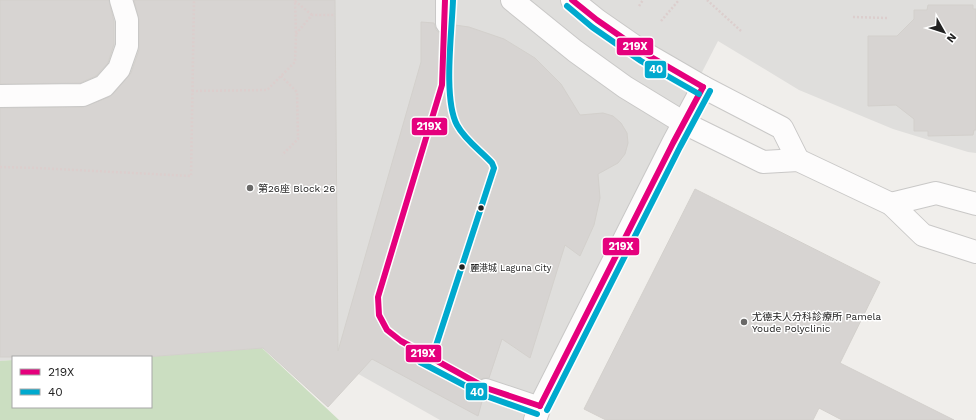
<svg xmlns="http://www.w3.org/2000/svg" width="976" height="420" font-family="'Work Sans','Noto Sans TC',sans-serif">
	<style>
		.residential { fill: #dfdedc }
		.forest { fill: #cbdec1 }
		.building { fill: #d7d4d2; stroke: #d3d0cc }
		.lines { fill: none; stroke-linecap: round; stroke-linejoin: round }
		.service-casing { stroke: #c9c8c7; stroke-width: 20 }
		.minor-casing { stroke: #c9c8c7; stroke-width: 24 }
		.tertiary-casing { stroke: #c9c8c7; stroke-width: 24 }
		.path { stroke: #dccecd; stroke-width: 2.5; stroke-dasharray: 2 2; stroke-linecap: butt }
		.service { stroke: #fdfcfc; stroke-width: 18 }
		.minor { stroke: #fdfcfc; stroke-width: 22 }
		.tertiary { stroke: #fdfcfc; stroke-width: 22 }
		.bus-1-casing { stroke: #fff; stroke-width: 9 }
		.bus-2-casing { stroke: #fff; stroke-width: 9 }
		.bus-1 { stroke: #e5007d; stroke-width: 6 }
		.bus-2 { stroke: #00a9ce; stroke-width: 6 }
		.poi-dot { fill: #6a6968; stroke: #fff; stroke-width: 1.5 }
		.bus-dot { fill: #222; stroke: #fff; stroke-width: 1.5 }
		.labels { text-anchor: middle; stroke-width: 3; stroke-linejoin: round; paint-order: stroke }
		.bus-label { font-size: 9px; fill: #222; stroke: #fff; text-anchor: start }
		.poi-label { font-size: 10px; fill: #222; stroke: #fff; text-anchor: start }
		.line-badge { stroke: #fff; stroke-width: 1.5 }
		.badge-label { font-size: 11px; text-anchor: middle; font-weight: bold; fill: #fff }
	</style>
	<rect width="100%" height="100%" fill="#f0eeeb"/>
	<polygon class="residential" points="0,0 976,0 976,153 968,152 893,129 799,90 718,41 523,420 440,420 307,345 146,357 13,357 13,360 0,361"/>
	<polygon class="forest" points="262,348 339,420 0,420 0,361 13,360 13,407 151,407 151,357 146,357"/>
	<g class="building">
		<polygon points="0,0 109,0 114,22 114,44 108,63 96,76 80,83 0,84"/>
		<polygon points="134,0 335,0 338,351 421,62 421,22 434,23 436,30 440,33 445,34 451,33 454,30 455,25 469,27 504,39 535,58 561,84 580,115 603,113 613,116 621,123 627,133 628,143 625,154 618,163 598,174 600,198 594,225 580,256 565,245 530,358 502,339 489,378 484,378 479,380 476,385 476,390 478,395 483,398 478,416 372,359 328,407 263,348 146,357 0,357 0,108 83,107 109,97 113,94 131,73 139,50 139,20"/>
		<polygon points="928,5 973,5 973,9 976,9 976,130 974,130 973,135 928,136 928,131 914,131 914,119 896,105 868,106 868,36 897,36 914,19 914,10 927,10"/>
		<polygon points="695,189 880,282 840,363 954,420 842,420 819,408 813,420 606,420 584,409"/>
	</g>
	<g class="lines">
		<g class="service-casing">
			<g id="service">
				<polyline points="445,24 445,0"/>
				<polyline points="486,388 540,406"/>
			</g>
		</g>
		<g class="minor-casing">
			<g id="minor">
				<polyline points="0,96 83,95 104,86 119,69 127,46 127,20 121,0"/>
				<polyline points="535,420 540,406 673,143 703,87"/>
			</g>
		</g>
		<g class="tertiary-casing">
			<g id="tertiary">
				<polyline points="512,0 575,51 625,87 684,123 763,162 798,160 891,204 923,235 976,252"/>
				<polyline points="572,0 597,20 646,54 703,87 782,128 798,160"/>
				<polyline points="891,204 936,193 976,204"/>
			</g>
		</g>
		<g class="path">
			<polyline points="707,0 741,31"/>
			<polyline points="295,1 312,15"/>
			<polyline points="639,6 643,0"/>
			<polyline points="853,17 887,18"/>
			<polyline points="661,21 679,0"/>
			<polyline points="296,34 312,15 335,15"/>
			<polyline points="281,76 297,92 298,139 282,155"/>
			<polyline points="192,91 267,90 295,62 296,34 295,0"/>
			<polyline points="0,167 37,168 191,176 194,0"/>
		</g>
		<use href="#service" class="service"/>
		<use href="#minor" class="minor"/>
		<use href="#tertiary" class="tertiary"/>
		<g class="bus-1-casing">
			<g id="bus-1">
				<polyline points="445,0 442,85 378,297 379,315 387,330 401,341 486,388 540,406"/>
				<polyline points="572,0 597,20 646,54 703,87"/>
				<polyline points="540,406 673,143 703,87"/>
			</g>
		</g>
		<g class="bus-2-casing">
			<g id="bus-2">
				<polyline points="567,6 592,27 641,61 699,94"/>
				<path d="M432 358 494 168 492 163C481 151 465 140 457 125 443 99 452 31 453 0"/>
				<polyline points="420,362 483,395 537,414"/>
				<polyline points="547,410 680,147 710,91"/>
			</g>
		</g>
		<use href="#bus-1" class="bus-1"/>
		<use href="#bus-2" class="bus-2"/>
	</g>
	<g class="poi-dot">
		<circle cx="250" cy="188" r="4"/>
		<circle cx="744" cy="322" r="4"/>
	</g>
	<g class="bus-dot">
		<circle cx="481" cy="208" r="3.5"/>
		<circle cx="462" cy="267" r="3.5"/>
	</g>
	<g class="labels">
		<g class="bus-label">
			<text x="470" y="271">麗港城 Laguna City</text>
		</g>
		<g class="poi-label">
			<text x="258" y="192">第26座 Block 26</text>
			<text x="752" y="320">尤德夫人分科診療所 Pamela<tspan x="752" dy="12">Youde Polyclinic</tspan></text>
		</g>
	</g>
	<g class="line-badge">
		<rect x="616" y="37" width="38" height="19" rx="4" fill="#e5007d"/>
		<rect x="644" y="60" width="23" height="19" rx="4" fill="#00a9ce"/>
		<rect x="411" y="117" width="37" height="19" rx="4" fill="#e5007d"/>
		<rect x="602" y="237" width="38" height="19" rx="4" fill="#e5007d"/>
		<rect x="405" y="344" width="37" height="19" rx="4" fill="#e5007d"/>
		<rect x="465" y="382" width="23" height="19" rx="4" fill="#00a9ce"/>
	</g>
	<g class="badge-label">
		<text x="635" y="50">219X</text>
		<text x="656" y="73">40</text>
		<text x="429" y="130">219X</text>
		<text x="621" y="250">219X</text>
		<text x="423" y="357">219X</text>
		<text x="477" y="396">40</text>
	</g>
	<rect x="12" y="356" width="140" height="52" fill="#ffffff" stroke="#a7a7a7"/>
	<rect x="20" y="369" width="20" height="6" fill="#e5007d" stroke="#a7a7a7"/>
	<text x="48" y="376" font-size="12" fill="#222222">219X</text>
	<rect x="20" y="389" width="20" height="6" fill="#00a9ce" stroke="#a7a7a7"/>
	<text x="48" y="396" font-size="12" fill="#222222">40</text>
	<g transform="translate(944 32) rotate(129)" stroke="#ffffff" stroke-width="3" paint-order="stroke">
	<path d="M0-3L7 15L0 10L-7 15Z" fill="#222222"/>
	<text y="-6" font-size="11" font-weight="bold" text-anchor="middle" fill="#222222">N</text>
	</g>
</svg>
